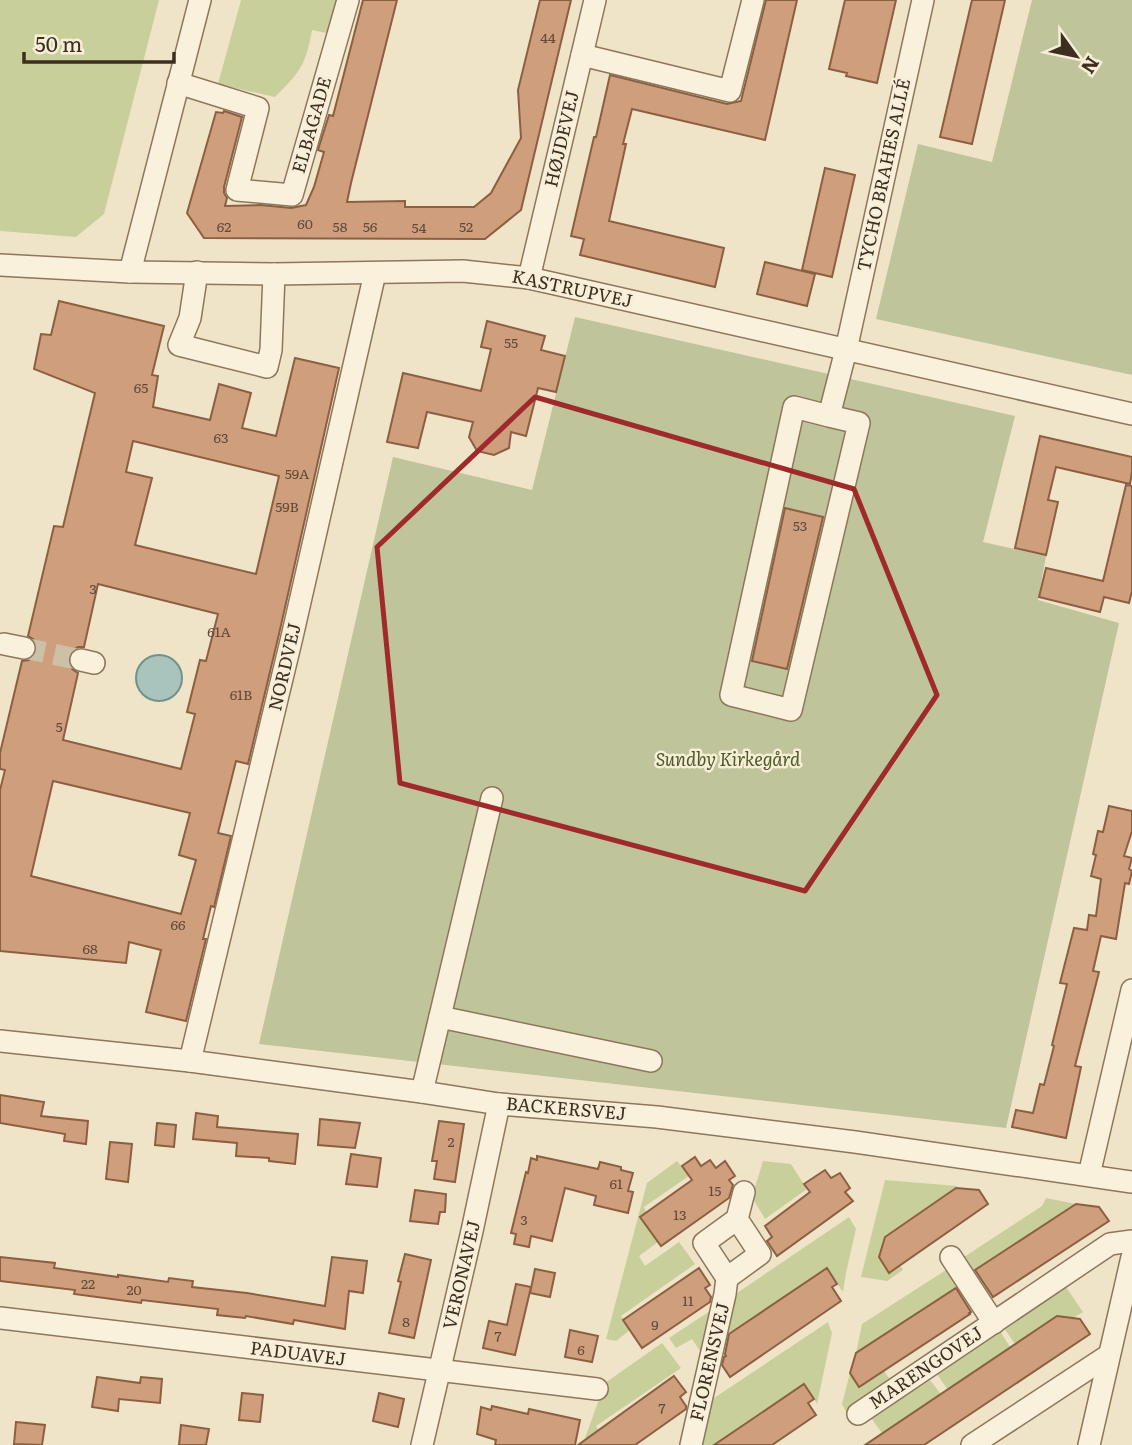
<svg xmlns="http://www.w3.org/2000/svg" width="1132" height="1445" font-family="Literata,serif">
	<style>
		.green { fill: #c9cf9b }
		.cemetery { fill: #bfc49a }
		.water { fill: #a9c4bc; stroke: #6f938a; stroke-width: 2 }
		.building { fill: #cf9f7d; stroke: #8d5f41; stroke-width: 2; fill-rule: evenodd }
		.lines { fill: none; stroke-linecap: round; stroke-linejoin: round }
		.minor-tunnel { stroke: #ccc0a6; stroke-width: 21; stroke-dasharray: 21 10; stroke-linecap: butt }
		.minor-casing { stroke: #8d765c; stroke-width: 24 }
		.minor { stroke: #faf1dc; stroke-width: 21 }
		.marked { fill: none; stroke: #9e2a2b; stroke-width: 5; stroke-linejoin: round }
		.labels { text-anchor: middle; stroke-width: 5; stroke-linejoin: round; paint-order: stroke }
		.number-label { font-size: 14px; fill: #624a37 }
		.street-label { font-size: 18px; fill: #3d2e20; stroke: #f7eed8 }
		.park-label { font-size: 18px; font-style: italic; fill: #4d5a26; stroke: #f7eed8 }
	</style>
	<rect width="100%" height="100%" fill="#f0e4c8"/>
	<g class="green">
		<polygon points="0,0 159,0 104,214 76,237 0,231"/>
		<path d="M241 0H340L331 34 312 30C306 65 300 72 275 97L218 84Z"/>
		<polygon points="677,1161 689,1176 644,1207 658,1242 639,1256 645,1266 679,1242 695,1264 621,1316 630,1330 616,1341 606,1339 647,1183"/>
		<polygon points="763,1161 791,1164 807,1189 765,1219 752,1197"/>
		<polygon points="885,1180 957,1186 885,1237 879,1258 888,1273 900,1265 903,1270 887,1281 861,1277"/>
		<polygon points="1046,1198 1076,1204 972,1272 964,1257 1042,1206"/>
		<polygon points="849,1217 856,1229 846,1273 843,1292 826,1268 717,1342 731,1297"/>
		<polygon points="946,1270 950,1271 963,1291 956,1295 952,1291 856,1353 862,1324"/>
		<polygon points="1066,1287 1083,1312 1073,1318 1057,1316 1015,1344 1004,1328"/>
		<polygon points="710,1311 700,1351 692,1339 676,1348 669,1338"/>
		<polygon points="828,1322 832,1333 817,1404 804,1384 714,1445 697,1445 708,1402"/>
		<polygon points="1000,1331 1010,1347 973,1412 966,1417 937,1374"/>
		<polygon points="662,1343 681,1368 596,1426 606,1441 585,1438 605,1383"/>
		<polygon points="884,1371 893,1384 847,1414 842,1404 850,1373 859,1387"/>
		<polygon points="930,1380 961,1420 952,1427 932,1400 882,1433 871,1418"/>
	</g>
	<g class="cemetery">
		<polygon points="1032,0 1132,0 1132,375 876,319 918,144 992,162"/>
		<polygon points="575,317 1015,416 983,542 1046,556 1038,600 1119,623 1006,1128 259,1044 393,457 532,490"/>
	</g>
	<circle class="water" cx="159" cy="678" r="23"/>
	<g class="building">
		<polygon points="363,0 397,0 351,183 347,202 405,201 405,207 474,207 491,193 521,138 518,90 540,0 571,0 521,210 485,239 204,238 187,213 216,112 223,113 224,111 242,117 224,187 224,193 227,198 225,206 261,205 291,208 306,205 314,187 324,152 318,150 329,115 333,116"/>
		<polygon points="766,0 797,0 765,140 632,109 623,144 626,144 609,221 724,248 715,287 580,255 584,239 571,236 594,137 596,137 610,75 727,104 741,101"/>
		<polygon points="845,0 896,0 877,83 846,76 847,73 829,69"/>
		<polygon points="972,0 1005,0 972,144 940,137"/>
		<polygon points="825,168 855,175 832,277 802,270"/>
		<polygon points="765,262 815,274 807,306 757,294"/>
		<path d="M59 301 164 326 152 375 158 376 153 407 210 420 219 384 251 393 242 428 276 436 295 358 339 368 279 634 248 764 236 761 218 833 231 836 214 907 211 906 203 939H206L186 1021 146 1012 161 950 129 942 126 963 0 951V790L5 770 0 769V753L22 661 29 660 34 656 37 651 36 643 33 639 28 636 54 526 63 527 95 393 34 369 41 334 51 335ZM133 441 279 476 256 574 135 545 152 478 126 472ZM98 584 218 614 206 661 200 660 187 712 195 714 181 769 63 740 78 673 72 669 68 663V658L72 651 78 647H84ZM53 781 190 813 179 855 196 860 181 914 31 876Z"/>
		<polygon points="487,321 545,336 541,350 565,356 556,392 538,388 526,436 511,432 509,448 494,455 477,451 469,437 473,422 427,412 418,448 387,442 403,373 481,391 491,349 481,347"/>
		<polygon points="1040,436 1132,457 1132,472 1130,484 1056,467 1048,500 1058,502 1046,555 1015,548"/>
		<polygon points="1126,485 1132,486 1132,591 1129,603 1104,597 1100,612 1039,597 1046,568 1103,581"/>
		<polygon points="785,508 823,517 787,669 752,661"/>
		<polygon points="1109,806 1132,811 1132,831 1124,856 1132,858 1129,869 1132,871 1129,884 1125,883 1116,939 1101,936 1093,971 1099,972 1075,1066 1081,1067 1066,1138 1012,1127 1016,1110 1033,1113 1040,1084 1044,1085 1054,1046 1052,1045 1067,984 1060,983 1074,928 1087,930 1089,915 1096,916 1101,879 1091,876 1096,855 1093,854 1098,831 1103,832"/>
		<polygon points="0,1095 44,1102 41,1116 88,1121 86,1144 64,1141 65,1134 0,1123"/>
		<polygon points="196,1113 218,1116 217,1127 298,1134 295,1164 269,1161 269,1158 236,1156 237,1143 193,1139"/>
		<polygon points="320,1119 360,1123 355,1148 318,1145"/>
		<polygon points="439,1121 464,1124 455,1182 434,1179 437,1161 432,1161"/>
		<polygon points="157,1123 176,1125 174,1147 155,1145"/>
		<polygon points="110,1142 132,1144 128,1182 106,1179"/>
		<polygon points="351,1154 381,1158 377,1187 346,1184"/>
		<polygon points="537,1156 598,1169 600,1162 621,1167 621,1170 633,1173 628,1191 633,1192 628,1213 594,1205 596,1196 565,1188 552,1241 531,1236 529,1247 514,1244 516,1234 511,1233 526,1172 528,1173 531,1158 537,1160"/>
		<polygon points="695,1157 701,1166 710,1160 716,1168 725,1161 735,1176 729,1180 733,1185 729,1198 661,1246 640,1217 692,1180 682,1166"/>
		<polygon points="825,1170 831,1178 840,1173 850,1188 845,1192 853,1201 777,1256 767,1241 772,1237 765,1226 810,1192 804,1184"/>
		<polygon points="956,1188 979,1190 988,1204 889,1273 879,1257 885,1237"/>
		<polygon points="415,1190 446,1194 445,1212 440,1212 438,1224 410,1221"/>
		<polygon points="1076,1204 1099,1207 1109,1221 993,1297 975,1270"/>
		<polygon points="405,1254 431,1260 414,1338 389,1333 401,1282 398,1281"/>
		<polygon points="0,1257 55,1263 54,1268 118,1277 118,1275 168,1282 169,1278 193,1281 192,1287 247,1293 325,1306 332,1257 367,1261 363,1293 349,1291 345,1329 294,1320 293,1324 246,1316 245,1318 217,1315 218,1309 142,1300 141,1303 97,1297 74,1294 75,1290 0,1281"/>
		<polygon points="699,1268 710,1285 705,1288 711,1297 710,1302 642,1348 623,1320"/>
		<polygon points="827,1268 837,1284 832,1287 841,1301 730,1377 722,1365 724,1357 726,1356 725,1354 729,1334"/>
		<polygon points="535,1269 555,1273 550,1297 530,1293"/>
		<polygon points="516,1284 531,1287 515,1355 483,1348 489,1321 507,1325"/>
		<polygon points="956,1288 971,1312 969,1313 970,1314 859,1387 850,1373 856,1353"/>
		<polygon points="1057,1316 1080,1319 1090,1334 924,1445 865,1445"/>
		<polygon points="570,1330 598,1336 592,1362 565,1357"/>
		<polygon points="674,1376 686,1392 680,1397 686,1406 686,1409 635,1445 578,1445"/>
		<polygon points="97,1377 140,1383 141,1377 162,1379 160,1403 119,1399 118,1411 92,1407"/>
		<polygon points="804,1384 814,1399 808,1403 816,1415 772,1445 714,1445"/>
		<polygon points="242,1393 263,1395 260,1422 239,1420"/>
		<polygon points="379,1393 404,1399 398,1427 373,1421"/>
		<polygon points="492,1406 528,1414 529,1409 580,1420 575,1445 495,1445 496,1440 477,1434 481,1407 491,1410"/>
		<polygon points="16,1422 45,1425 42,1445 14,1444"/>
		<polygon points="181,1425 209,1429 206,1445 179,1445"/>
	</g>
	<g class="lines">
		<polyline class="minor-tunnel" points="24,648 81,660"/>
		<g class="minor-casing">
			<g id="minor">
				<polyline points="582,55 730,91 753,0"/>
				<polyline points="178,83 258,108 237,190 292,195 348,0"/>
				<polyline points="0,265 130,272 274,274 463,271 529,278 1132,414"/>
				<polyline points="130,272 200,0"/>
				<polyline points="197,272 190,318 179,345 267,367 271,350 274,274"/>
				<polyline points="529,278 595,0"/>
				<polyline points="829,416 859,423 791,710 731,695 794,407 829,416 846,350 923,0"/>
				<polyline points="4,644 24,648"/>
				<polyline points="81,660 94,663"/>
				<polyline points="440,1017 651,1061"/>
				<polyline points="0,1041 190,1061 422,1092 499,1104 657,1117 855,1142 1132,1182"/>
				<polyline points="190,1061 292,637 375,273"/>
				<polyline points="422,1092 492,798"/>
				<polyline points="1089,1175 1132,990"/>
				<polyline points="737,1219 760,1254 727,1278 704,1243 737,1219 744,1192"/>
				<polyline points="951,1257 994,1323"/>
				<polyline points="0,1318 597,1389"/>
				<polyline points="858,1414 1110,1244 1132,1241"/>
				<polyline points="422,1445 472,1231 499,1104"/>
				<polyline points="691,1445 725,1294 727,1278"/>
				<polyline points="972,1445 1109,1355"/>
				<polyline points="1089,1445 1132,1257"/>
			</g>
		</g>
		<use href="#minor" class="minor"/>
	</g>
	<path class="marked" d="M535 397 854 489 937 695 805 891 400 783 377 547Z"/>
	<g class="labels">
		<g class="number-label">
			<text x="548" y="43">44</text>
			<text x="305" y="229">60</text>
			<text x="224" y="232">62</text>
			<text x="340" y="232">58</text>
			<text x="370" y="232">56</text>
			<text x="466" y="232">52</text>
			<text x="419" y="233">54</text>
			<text x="511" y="348">55</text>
			<text x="141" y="393">65</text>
			<text x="221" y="443">63</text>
			<text x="297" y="479">59A</text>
			<text x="287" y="512">59B</text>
			<text x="800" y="531">53</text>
			<text x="93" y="594">3</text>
			<text x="219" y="637">61A</text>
			<text x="241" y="700">61B</text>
			<text x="59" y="732">5</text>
			<text x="178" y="930">66</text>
			<text x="90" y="954">68</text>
			<text x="451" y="1147">2</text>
			<text x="616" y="1189">61</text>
			<text x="715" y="1196">15</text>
			<text x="680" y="1220">13</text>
			<text x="524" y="1225">3</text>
			<text x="88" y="1289">22</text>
			<text x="134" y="1295">20</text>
			<text x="688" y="1306">11</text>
			<text x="406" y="1327">8</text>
			<text x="655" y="1330">9</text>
			<text x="498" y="1341">7</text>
			<text x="581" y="1355">6</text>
			<text x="662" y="1413">7</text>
		</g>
		<g class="street-label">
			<text transform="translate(312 125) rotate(-74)" y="6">ELBAGADE</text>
			<text transform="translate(562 139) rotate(-77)" y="6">HØJDEVEJ</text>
			<text transform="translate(884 175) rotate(-78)" y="6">TYCHO BRAHES ALLÉ</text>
			<text transform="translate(572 289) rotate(12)" y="6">KASTRUPVEJ</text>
			<text transform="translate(285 667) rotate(-77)" y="6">NORDVEJ</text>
			<text transform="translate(566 1109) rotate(5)" y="6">BACKERSVEJ</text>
			<text transform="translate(462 1275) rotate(-77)" y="6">VERONAVEJ</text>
			<text transform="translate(298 1354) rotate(7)" y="6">PADUAVEJ</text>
			<text transform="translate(710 1362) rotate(-77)" y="6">FLORENSVEJ</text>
			<text transform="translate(926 1368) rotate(-34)" y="6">MARENGOVEJ</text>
		</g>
		<g class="park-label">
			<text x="728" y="766">Sundby Kirkegård</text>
		</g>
	</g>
	<g transform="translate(1076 56) rotate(123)" stroke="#f7eed8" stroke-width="5" paint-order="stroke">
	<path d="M0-5L12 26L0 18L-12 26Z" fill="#3d2e20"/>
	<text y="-10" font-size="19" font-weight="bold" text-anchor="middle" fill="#3d2e20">N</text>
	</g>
	<path d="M24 52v10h150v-10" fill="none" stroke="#3d2e20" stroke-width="3.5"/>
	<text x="35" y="52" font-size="21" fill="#3d2e20" stroke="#f7eed8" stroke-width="5" paint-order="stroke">50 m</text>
</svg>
